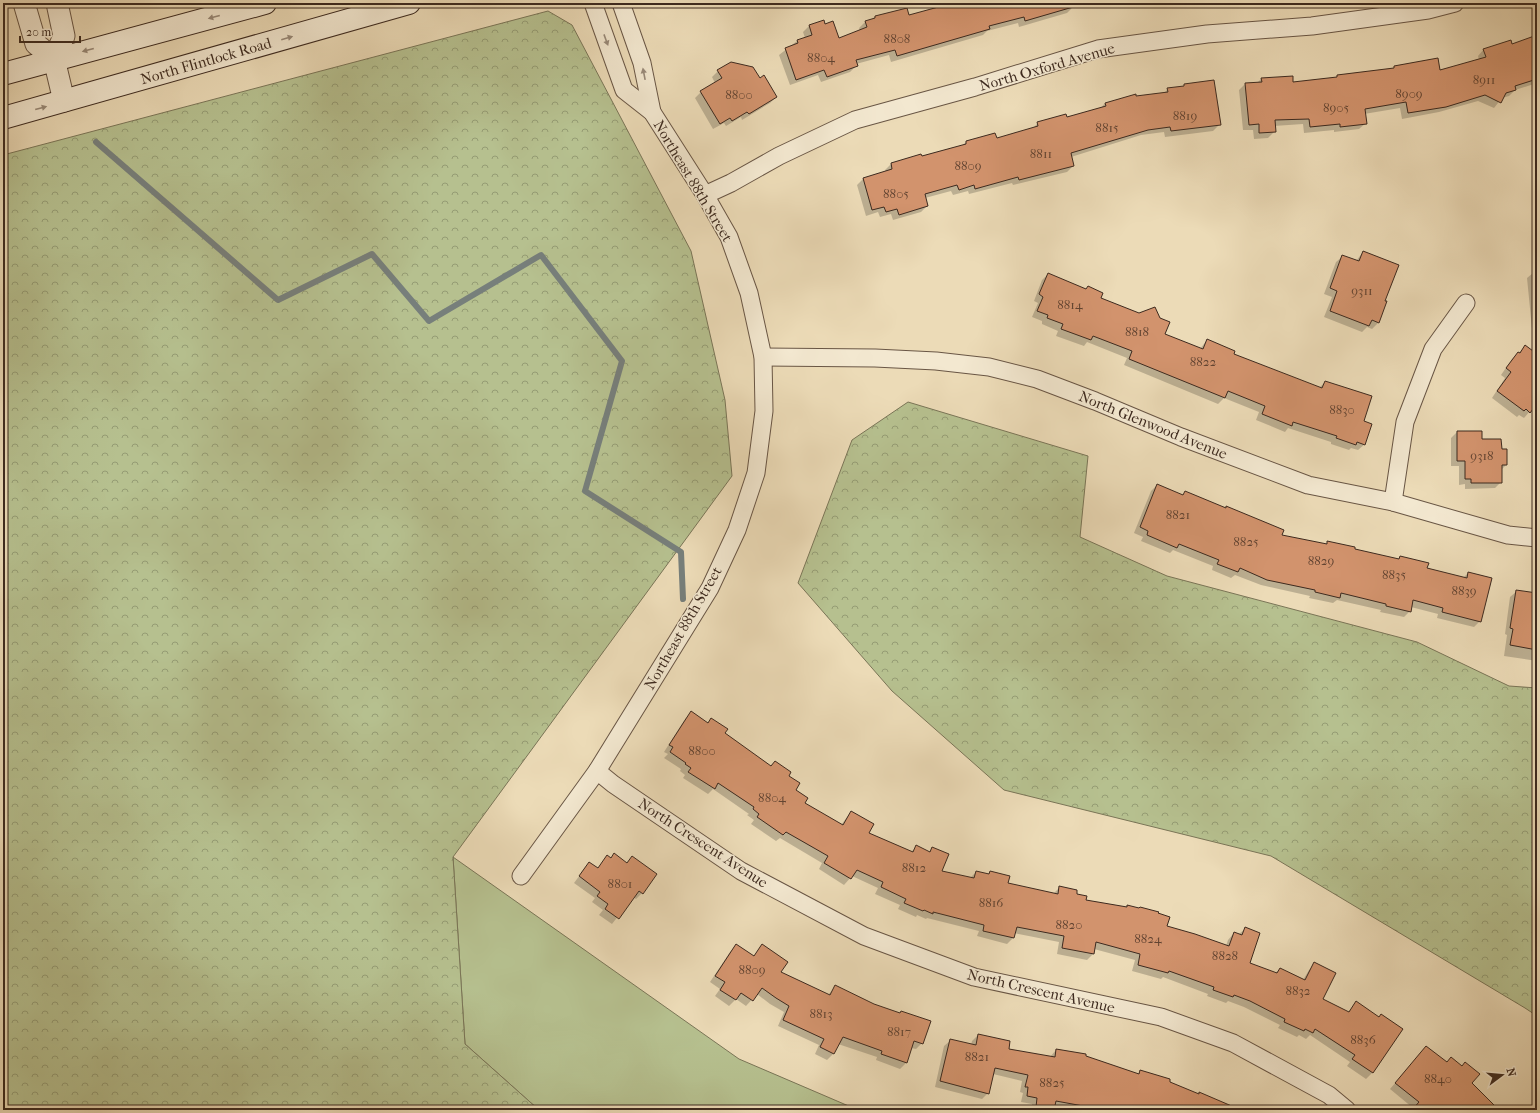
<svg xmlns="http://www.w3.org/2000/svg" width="1540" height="1113" font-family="'IM FELL French Canon',serif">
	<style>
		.green { fill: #b6c08f; stroke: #7a7557 }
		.forest { fill: url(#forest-crowns); stroke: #7a7557 }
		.shadow { fill: #0003 }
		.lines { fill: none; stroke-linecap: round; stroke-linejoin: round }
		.stream { stroke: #777f7b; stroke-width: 6 }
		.building { fill: #d2936d; stroke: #3d2a1f }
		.minor-casing { stroke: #695645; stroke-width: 19 }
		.tertiary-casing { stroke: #695645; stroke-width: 23 }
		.secondary-casing { stroke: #3d2a1f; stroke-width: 24 }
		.minor { stroke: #f3e8d0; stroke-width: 17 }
		.tertiary { stroke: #f3e8d0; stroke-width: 21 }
		.secondary { stroke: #f3e8d0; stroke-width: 22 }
		.oneway { fill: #988978 }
		.labels { text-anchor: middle; stroke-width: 3; stroke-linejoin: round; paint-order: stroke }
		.number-label { font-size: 13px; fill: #624432 }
		.street-label { font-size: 15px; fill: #3d2a1f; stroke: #f3e8d0 }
	</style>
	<defs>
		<pattern id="forest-crowns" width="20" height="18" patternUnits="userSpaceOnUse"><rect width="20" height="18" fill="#b6c08f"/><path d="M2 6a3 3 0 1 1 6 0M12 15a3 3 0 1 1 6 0" fill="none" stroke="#959c74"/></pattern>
	</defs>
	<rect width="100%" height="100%" fill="#ecdbb7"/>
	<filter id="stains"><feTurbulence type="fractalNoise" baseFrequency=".005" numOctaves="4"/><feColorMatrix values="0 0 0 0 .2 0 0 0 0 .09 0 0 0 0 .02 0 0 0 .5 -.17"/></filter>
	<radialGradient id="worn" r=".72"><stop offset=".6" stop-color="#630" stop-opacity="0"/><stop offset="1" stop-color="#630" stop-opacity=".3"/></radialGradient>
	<polygon class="green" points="453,857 739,1059 858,1110 539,1110 465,1044"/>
	<g class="forest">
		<polygon points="548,11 572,25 691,251 725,400 732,476 453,857 465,1044 539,1110 3,1110 3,155"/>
		<polygon points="908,402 1088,456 1080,537 1167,576 1417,642 1509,686 1537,688 1537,1016 1525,1008 1271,856 1004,790 892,691 798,583 852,440"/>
	</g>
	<g class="shadow">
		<polygon points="947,3 1075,3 1072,4 1073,7 1067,13 1019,27 1018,23 987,31 983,35 891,62 889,55 856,64 856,66 850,72 821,82 818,75 790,85 779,55 797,41 805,38 803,32 809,26 823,21 824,25 839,39 860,31 859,28 865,22 872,20 875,16 908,16 948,6"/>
		<polygon points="1537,37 1537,83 1515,90 1509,96 1502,98 1494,108 1478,101 1439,112 1402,119 1400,108 1364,114 1366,123 1359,129 1334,132 1334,130 1304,133 1303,124 1274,126 1274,132 1268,138 1254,139 1253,130 1243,130 1239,90 1245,84 1257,83 1261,79 1292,83 1335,78 1338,76 1392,70 1395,67 1440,71 1479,60 1478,56 1484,49 1511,45"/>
		<polygon points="731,63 776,97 770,103 742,120 741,117 726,126 724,123 713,129 695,98 701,92 715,83 712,77 718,71"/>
		<polygon points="1185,85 1219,125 1213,131 1165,137 1164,132 1141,135 1071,157 1073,166 1067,172 1013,185 1012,183 969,194 968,191 953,195 951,191 925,198 927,206 921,212 893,220 891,214 880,217 878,212 866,216 857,185 863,179 886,172 885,170 891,164 962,146 966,142 996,139 1032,129 1038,123 1066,118 1100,109 1105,103 1135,97 1163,94 1168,89 1182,87"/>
		<polygon points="1363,252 1384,301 1386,302 1378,323 1372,329 1367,327 1362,332 1324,317 1332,297 1324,294 1336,262 1343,256 1356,261"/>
		<polygon points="1537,263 1537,329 1532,329 1527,278 1533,273 1532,267"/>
		<polygon points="1048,274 1100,298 1164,335 1200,349 1207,340 1233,354 1319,388 1325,382 1362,422 1365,444 1358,450 1351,448 1349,450 1331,444 1331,442 1288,428 1285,432 1256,420 1259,412 1224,398 1218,404 1124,365 1127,358 1087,342 1084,346 1056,336 1058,331 1042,324 1042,321 1032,317 1038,303 1034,301 1042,280"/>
		<polygon points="1525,347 1537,355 1537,407 1533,411 1531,410 1524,418 1519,415 1517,417 1492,398 1505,378 1501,375 1512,359"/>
		<polygon points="1457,432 1481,440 1501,450 1506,465 1501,470 1501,482 1495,488 1465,489 1465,484 1459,485 1459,466 1451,466 1451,438"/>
		<polygon points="1157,485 1182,496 1185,492 1281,536 1325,545 1328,542 1354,550 1398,560 1400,558 1426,569 1463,578 1468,573 1480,621 1474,627 1437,618 1438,614 1411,607 1410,611 1404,617 1380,612 1381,610 1337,600 1333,603 1309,598 1310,596 1261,585 1235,575 1231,578 1212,570 1213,566 1173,550 1170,553 1141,541 1143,537 1134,533 1151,491"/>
		<polygon points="1517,591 1537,594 1537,661 1504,656 1507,635 1505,634 1510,597"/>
		<polygon points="691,713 707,723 711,719 724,733 770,766 775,762 788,776 794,790 804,803 841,825 851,812 867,834 911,852 916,847 929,852 932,848 941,872 970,878 976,872 988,875 990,872 1007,883 1053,894 1059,888 1085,900 1226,946 1228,940 1234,933 1239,934 1246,928 1248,964 1275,973 1280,969 1303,980 1309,970 1315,964 1322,1000 1348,1012 1356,1003 1379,1018 1401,1029 1372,1073 1366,1079 1347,1066 1350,1062 1310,1035 1306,1039 1299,1035 1297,1037 1278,1028 1280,1025 1244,1007 1228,1001 1226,1003 1207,996 1208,994 1163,977 1161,979 1132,971 1135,960 1094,949 1093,954 1087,960 1057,954 1059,942 1014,933 1013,938 1007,944 977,936 979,931 927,918 926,919 917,915 916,917 898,909 900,905 875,894 878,888 852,876 844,885 819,869 822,863 780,838 776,841 751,824 754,820 747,815 749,814 713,789 708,794 683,778 685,775 680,771 681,769 664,758 668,754 664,752 685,719"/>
		<polygon points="614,855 626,863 632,857 642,893 636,899 633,897 612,924 599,915 603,910 592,902 595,898 574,883 589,863 597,869 607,856 610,859"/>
		<polygon points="762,945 780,972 828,995 836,986 922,1043 916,1049 911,1048 906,1063 900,1069 876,1060 877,1057 838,1044 833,1054 827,1060 815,1054 819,1045 778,1026 784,1012 770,1004 757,994 746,1006 736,999 729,1006 715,996 720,989 710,982 730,952 736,946 753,957"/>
		<polygon points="978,1035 1008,1049 1050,1057 1056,1050 1085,1057 1137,1075 1141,1071 1198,1095 1200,1093 1214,1110 1067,1110 1053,1107 1053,1110 1031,1110 1032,1104 1021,1102 1023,1093 1020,1092 1022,1081 993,1074 988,1093 982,1099 935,1087 944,1046 951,1040 971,1045 972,1041"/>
		<polygon points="1426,1047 1471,1083 1498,1110 1412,1110 1413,1108 1390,1089"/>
	</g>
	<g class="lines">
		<polyline class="stream" points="96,142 278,300 372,254 429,321 541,255 622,361 585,491 681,552 683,599"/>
	</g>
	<g class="building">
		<polygon points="953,3 1072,3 1073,7 1025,21 1024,17 989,26 990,29 897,56 895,50 856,60 858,66 827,77 824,70 796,80 785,48 798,43 797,40 812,35 809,25 824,20 825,24 833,21 839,38 867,27 865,21 875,18 875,16 907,8 909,15"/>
		<polygon points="1537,35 1537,79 1515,86 1516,90 1506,93 1501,103 1485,95 1446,107 1408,113 1406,102 1365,109 1367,124 1340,127 1340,124 1310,127 1309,119 1275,120 1276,132 1259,133 1259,124 1249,125 1245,83 1262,82 1261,78 1293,76 1293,82 1337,77 1337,75 1394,68 1394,66 1438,58 1440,70 1486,57 1483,49 1511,40 1512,44"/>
		<polygon points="731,62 753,67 760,78 764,75 777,97 749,114 747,112 732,121 730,118 720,124 700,91 722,78 717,70"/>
		<polygon points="1214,80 1221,125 1171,131 1170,127 1148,130 1071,153 1074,166 1019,180 1018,177 975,189 974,185 959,190 957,185 925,194 928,206 899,215 897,209 886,212 884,207 872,210 863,178 892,169 891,163 921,154 922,156 966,144 966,141 995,133 997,138 1038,126 1037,122 1066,114 1067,117 1106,106 1105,103 1136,94 1136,96 1168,92 1167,88 1184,86 1184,84"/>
		<polygon points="1363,251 1399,265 1385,301 1387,301 1379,323 1372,320 1369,326 1330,311 1337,291 1330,288 1342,255 1359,261"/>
		<polygon points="1048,273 1086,289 1088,286 1103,293 1101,298 1139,313 1155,307 1160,318 1170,322 1165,334 1203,349 1207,339 1235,351 1234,354 1322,388 1325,381 1372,396 1364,421 1372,424 1365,445 1357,442 1356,445 1336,438 1337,436 1293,422 1292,426 1262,414 1265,406 1228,391 1225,398 1129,359 1132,351 1093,336 1091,340 1061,329 1063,324 1047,318 1048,315 1037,311 1043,297 1039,294"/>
		<polygon points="1525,345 1537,354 1537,404 1530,413 1526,409 1524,411 1497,391 1511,372 1506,368 1518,352 1520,353"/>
		<polygon points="1457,431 1482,431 1482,439 1501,439 1502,449 1507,449 1507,465 1502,465 1502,483 1471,483 1471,479 1465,479 1465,461 1457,461"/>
		<polygon points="1157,484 1183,495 1185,491 1226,508 1226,506 1284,530 1282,535 1327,544 1327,541 1355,547 1355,549 1399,559 1400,556 1429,563 1427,568 1467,578 1468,572 1492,578 1481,622 1442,612 1443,608 1413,600 1411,612 1386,606 1386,604 1341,593 1340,598 1315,592 1315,590 1267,580 1240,568 1238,572 1217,564 1219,560 1179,544 1177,548 1147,535 1148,531 1140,527"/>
		<polygon points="1516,590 1537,593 1537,650 1510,645 1513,629 1510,628"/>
		<polygon points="691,711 708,723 711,718 728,729 725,733 771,766 775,761 791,772 789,776 800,783 796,790 808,798 805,803 843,825 851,811 874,824 869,833 913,852 916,845 930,852 932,847 949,854 942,871 974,878 976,871 989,874 990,871 1010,876 1008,883 1058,894 1059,886 1077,890 1077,894 1087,896 1086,900 1127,907 1127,905 1139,908 1140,907 1159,912 1158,913 1170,917 1167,926 1195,934 1229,946 1234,932 1242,935 1245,927 1260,933 1250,963 1277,973 1280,968 1305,980 1314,962 1336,973 1323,999 1349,1012 1356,1001 1379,1017 1381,1014 1403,1029 1373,1073 1352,1059 1355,1055 1315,1029 1313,1033 1305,1029 1304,1031 1284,1022 1285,1019 1250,1001 1234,995 1233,997 1213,990 1214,987 1169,971 1168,973 1138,965 1140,954 1096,942 1094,954 1062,948 1064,936 1017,927 1014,938 983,931 984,925 933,912 933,914 924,910 923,911 904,903 906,899 881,887 883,882 857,870 851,879 824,863 828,856 786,832 783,835 757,817 759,814 753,809 754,807 718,783 715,789 688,772 691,768 685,764 686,763 670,752 673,747 669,745"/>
		<polygon points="614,853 627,863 632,856 657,874 643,894 639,891 619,919 605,909 608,904 597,896 600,892 579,876 589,862 598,868 607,855 611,858"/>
		<polygon points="736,944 754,956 762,944 788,962 781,972 830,995 835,985 874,1004 900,1013 901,1011 931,1021 923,1044 914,1041 907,1063 881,1054 882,1051 843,1037 834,1054 820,1047 824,1039 783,1020 789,1006 776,998 762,988 753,1001 741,993 736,1000 720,990 725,982 715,976"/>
		<polygon points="978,1034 1010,1041 1009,1049 1055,1057 1056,1049 1086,1054 1086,1056 1139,1074 1140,1070 1170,1079 1170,1082 1199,1094 1199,1092 1241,1110 1105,1110 1056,1101 1054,1110 1049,1110 1036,1107 1037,1098 1027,1096 1028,1087 1025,1087 1028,1075 995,1068 989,1094 940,1081 950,1039 976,1045"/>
		<polygon points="1426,1046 1447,1062 1451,1057 1462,1066 1465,1062 1480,1074 1472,1083 1499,1110 1412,1110 1419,1102 1395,1083"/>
	</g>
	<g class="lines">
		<g class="minor-casing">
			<g id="minor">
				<polyline points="621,3 642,63 652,112"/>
				<polyline points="705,195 731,183 779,156 855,120 975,87 1098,49 1207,34 1312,26 1428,10 1455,3"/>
				<polyline points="763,357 875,358 936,361 989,367 1037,379 1095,401 1181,437 1308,485 1393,502 1508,535 1537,538"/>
				<polyline points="1393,502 1405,422 1433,349 1466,303"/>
				<polyline points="597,771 613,784 741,871 864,936 974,977 1161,1017 1233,1043 1329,1095 1347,1110"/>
				<polyline points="521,876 597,771 710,588 737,530 756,473 764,411 763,357 749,293 729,237 705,195 652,112 624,90 593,3"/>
			</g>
		</g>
		<g class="tertiary-casing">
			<g id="tertiary">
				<polyline points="24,3 36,44 54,59 64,101"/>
				<polyline points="54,59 64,36 57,3"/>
			</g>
		</g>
		<g class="secondary-casing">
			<g id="secondary">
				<polyline points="3,74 265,3"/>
				<polyline points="3,118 409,3"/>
			</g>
		</g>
		<use href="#minor" class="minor"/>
		<use href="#tertiary" class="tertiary"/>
		<use href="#secondary" class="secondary"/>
	</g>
	<defs><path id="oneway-solid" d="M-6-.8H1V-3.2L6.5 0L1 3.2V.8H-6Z"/></defs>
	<g class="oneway">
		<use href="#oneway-solid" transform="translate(214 17) rotate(165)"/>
		<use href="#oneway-solid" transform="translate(287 38) rotate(-16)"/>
		<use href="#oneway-solid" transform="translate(606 40) rotate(70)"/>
		<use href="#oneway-solid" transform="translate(88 50) rotate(165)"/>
		<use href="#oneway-solid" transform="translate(644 74) rotate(-101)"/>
		<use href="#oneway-solid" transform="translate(41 108) rotate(-15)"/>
	</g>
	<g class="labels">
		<g class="number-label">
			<text x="897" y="43">8808</text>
			<text x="821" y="62">8804</text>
			<text x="1484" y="84">8911</text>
			<text x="1409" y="98">8909</text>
			<text x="739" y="99">8800</text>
			<text x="1336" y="112">8905</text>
			<text x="1185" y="120">8819</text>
			<text x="1107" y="132">8815</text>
			<text x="1041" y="158">8811</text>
			<text x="968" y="170">8809</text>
			<text x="896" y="198">8805</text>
			<text x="1362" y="295">9311</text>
			<text x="1070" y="309">8814</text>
			<text x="1137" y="336">8818</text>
			<text x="1203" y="366">8822</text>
			<text x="1342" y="414">8830</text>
			<text x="1482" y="460">9318</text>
			<text x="1178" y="519">8821</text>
			<text x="1246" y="546">8825</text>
			<text x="1321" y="565">8829</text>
			<text x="1394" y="579">8835</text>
			<text x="1464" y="595">8839</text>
			<text x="702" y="755">8800</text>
			<text x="772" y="802">8804</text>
			<text x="914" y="872">8812</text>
			<text x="620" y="888">8801</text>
			<text x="991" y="907">8816</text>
			<text x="1069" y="929">8820</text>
			<text x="1148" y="943">8824</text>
			<text x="1225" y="960">8828</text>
			<text x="752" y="974">8809</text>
			<text x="1298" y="995">8832</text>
			<text x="821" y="1018">8813</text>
			<text x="899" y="1036">8817</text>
			<text x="1363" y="1044">8836</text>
			<text x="977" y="1061">8821</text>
			<text x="1438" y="1083">8840</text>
			<text x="1052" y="1087">8825</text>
		</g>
		<g class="street-label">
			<text transform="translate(206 61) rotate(-16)" y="5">North Flintlock Road</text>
			<text transform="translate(1047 67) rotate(-16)" y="5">North Oxford Avenue</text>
			<text transform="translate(693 181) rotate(59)" y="5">Northeast 88th Street</text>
			<text transform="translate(1153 425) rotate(22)" y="5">North Glenwood Avenue</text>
			<text transform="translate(683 628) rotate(-60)" y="5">Northeast 88th Street</text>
			<text transform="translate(703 843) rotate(33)" y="5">North Crescent Avenue</text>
			<text transform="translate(1041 991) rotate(13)" y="5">North Crescent Avenue</text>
		</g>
	</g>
	<rect width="1540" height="1113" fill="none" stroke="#ecdbb7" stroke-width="16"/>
	<rect x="4" y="4" width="1532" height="1105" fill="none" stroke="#3d2a1f" stroke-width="2"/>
	<rect x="8" y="8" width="1524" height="1097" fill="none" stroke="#3d2a1f"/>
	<g transform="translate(1502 1075) rotate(74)" stroke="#f3e8d0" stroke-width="3" paint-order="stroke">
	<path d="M0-3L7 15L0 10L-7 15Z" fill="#3d2a1f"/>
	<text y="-6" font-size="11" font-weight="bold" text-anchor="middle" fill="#3d2a1f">N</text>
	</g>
	<path d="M20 36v6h60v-6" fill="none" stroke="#3d2a1f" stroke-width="2"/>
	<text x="26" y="36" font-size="12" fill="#3d2a1f" stroke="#f3e8d0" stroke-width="3" paint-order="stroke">20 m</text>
	<rect width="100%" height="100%" filter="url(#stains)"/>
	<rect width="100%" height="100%" fill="url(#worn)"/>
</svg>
